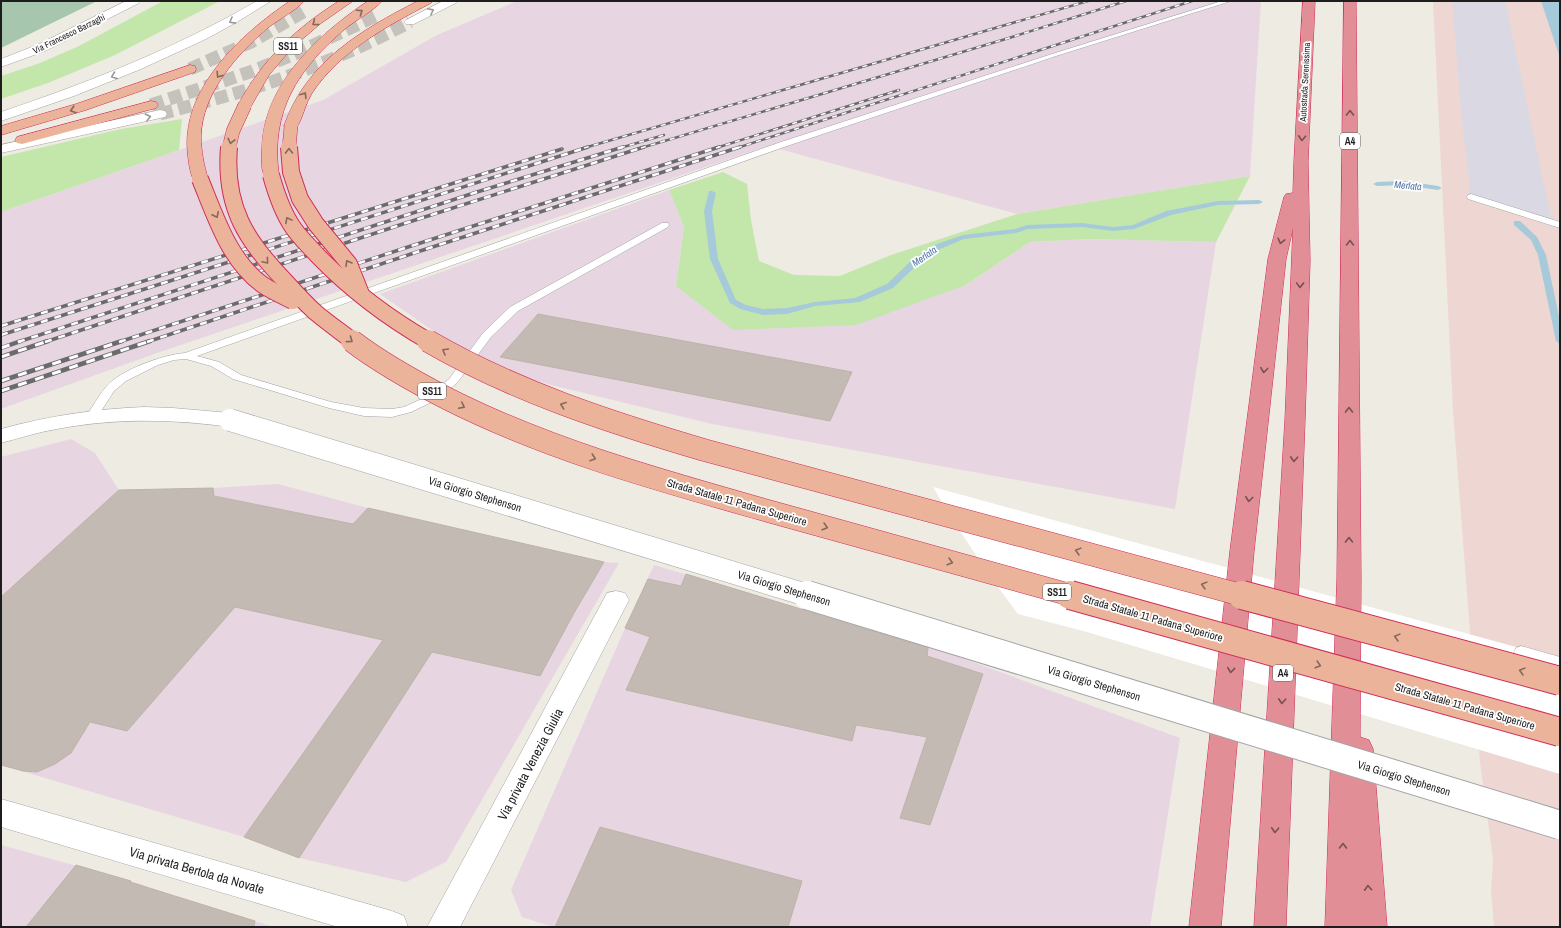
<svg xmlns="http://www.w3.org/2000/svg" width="1561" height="928" font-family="'Archivo Narrow',sans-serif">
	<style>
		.commercial { fill: #eed6d3 }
		.industrial { fill: #e7d6e2 }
		.grass { fill: #c3e6ab }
		.cemetery { fill: #a6c6ad }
		.plaza { fill: #d9d8e3 }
		.water { fill: #a6cada }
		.pier { fill: #fff }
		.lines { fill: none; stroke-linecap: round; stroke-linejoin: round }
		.stream { fill: #a6cada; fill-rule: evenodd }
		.building { fill: #c2bab3; stroke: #bfb3a7 }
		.tertiary-tunnel { stroke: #c4c2bb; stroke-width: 13; stroke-dasharray: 13 6; stroke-linecap: butt }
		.trunk-tunnel { stroke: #c4c2bb; stroke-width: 13; stroke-dasharray: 13 6; stroke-linecap: butt }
		.service-casing { stroke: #a4a4a4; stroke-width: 1 }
		.minor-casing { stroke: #a4a4a4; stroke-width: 1 }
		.tertiary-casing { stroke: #a4a4a4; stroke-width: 1 }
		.trunk-casing { stroke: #d02c57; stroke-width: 1 }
		.motorway-casing { stroke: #d02c57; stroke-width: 1 }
		.service { fill: #fff; fill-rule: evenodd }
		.minor { fill: #fff; fill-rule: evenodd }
		.tertiary { fill: #fff; fill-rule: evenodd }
		.trunk { fill: #ecb39b; fill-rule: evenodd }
		.motorway { fill: #e28e97; fill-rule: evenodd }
		.rail-far2-casing { stroke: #6b6b6b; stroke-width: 2.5 }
		.rail-far1-casing { stroke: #6b6b6b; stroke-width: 3.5 }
		.rail-casing { stroke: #6b6b6b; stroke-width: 4.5 }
		.rail-far2 { stroke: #fff; stroke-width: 1.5; stroke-dasharray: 5; stroke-linecap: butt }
		.rail-far1 { stroke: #fff; stroke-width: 2.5; stroke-dasharray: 7; stroke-linecap: butt }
		.rail { stroke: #fff; stroke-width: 3; stroke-dasharray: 9; stroke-linecap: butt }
		.tertiary-bridge-far1-casing { stroke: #a4a4a4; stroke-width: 23; stroke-linecap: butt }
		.tertiary-bridge-casing { stroke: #a4a4a4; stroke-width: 30; stroke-linecap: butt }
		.trunk-bridge-far3-casing { stroke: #d02c57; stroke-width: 14; stroke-linecap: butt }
		.trunk-bridge-far2-casing { stroke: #d02c57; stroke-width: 18; stroke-linecap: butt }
		.trunk-bridge-far1-casing { stroke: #d02c57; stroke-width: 23; stroke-linecap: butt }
		.trunk-bridge-casing { stroke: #d02c57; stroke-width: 30; stroke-linecap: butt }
		.tertiary-bridge-far1 { stroke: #fff; stroke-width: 22 }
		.tertiary-bridge { stroke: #fff; stroke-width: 28 }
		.trunk-bridge-far3 { stroke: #ecb39b; stroke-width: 13 }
		.trunk-bridge-far2 { stroke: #ecb39b; stroke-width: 16 }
		.trunk-bridge-far1 { stroke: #ecb39b; stroke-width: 22 }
		.trunk-bridge { stroke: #ecb39b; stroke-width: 28 }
		.oneway { stroke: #999 }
		.oneway2 { stroke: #84685c }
		.oneway3 { stroke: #765054 }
		.labels { text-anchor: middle; stroke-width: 3.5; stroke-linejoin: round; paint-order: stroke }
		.far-street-label { font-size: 9px; fill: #1d1d1d; stroke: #fff }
		.shield { fill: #fff; stroke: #616161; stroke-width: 1 }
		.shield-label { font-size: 10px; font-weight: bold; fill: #1d1d1d }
		.far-water-label { font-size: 10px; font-style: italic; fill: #4e74a8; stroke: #fff }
		.street-label { font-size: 11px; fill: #1d1d1d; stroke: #fff }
		.near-street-label { font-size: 13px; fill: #1d1d1d; stroke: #fff }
	</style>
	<rect width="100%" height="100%" fill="#eeebe3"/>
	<polygon class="commercial" points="1433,1 1560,1 1560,927 1494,927 1491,891 1493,859 1480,762 1453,411"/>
	<g class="industrial">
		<polygon points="517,1 1261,1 1250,176 1017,214 768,146 157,353 1,409 1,212 323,100 437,35"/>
		<polygon points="669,190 684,227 676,286 966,285 1030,242 1087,239 1216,242 1175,509 712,424 551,385 484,366 380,294"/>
		<polygon points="71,439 95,453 119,490 213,488 278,484 368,508 604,562 619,563 446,862 406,882 299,858 244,837 1,765 1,457"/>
		<polygon points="654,565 929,646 1180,738 1150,927 553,927 522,917 511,890 625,628"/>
		<polygon points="1,845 131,881 174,896 274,927 1,927"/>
	</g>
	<g class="grass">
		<polygon points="163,1 220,1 115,55 48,83 1,99 1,76 40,63 79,46"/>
		<polygon points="182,119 179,150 1,212 1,157 121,129"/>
		<polygon points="723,172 747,184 751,220 759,261 794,275 840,276 891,255 1017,214 1250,176 1216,242 1087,239 1030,242 966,285 856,325 733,330 676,286 684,227 669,190"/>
	</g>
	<polygon class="cemetery" points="1,1 97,1 1,48"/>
	<polygon class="plaza" points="1452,1 1505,1 1552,222 1471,197 1461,110"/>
	<polygon class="water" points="1541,1 1560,1 1560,58"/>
	<polygon class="pier" points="933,487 1560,659 1560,774 1087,632 1018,614 987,572 951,517"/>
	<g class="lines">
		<g class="stream">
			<polygon points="1404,181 1438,186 1442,188 1438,190 1404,185 1377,186 1373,184 1377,182"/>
			<polygon points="709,191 712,191 716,193 712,211 718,259 736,300 746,305 763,309 787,308 815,302 855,298 887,284 911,261 934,245 963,235 1015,229 1027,225 1082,223 1113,227 1133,225 1166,211 1218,201 1259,200 1263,202 1259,204 1218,205 1171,215 1134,229 1113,231 1082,227 1028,229 1016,233 964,239 940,249 917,265 893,288 860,302 815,306 787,314 763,315 740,309 730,303 710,259 704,211"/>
			<polygon points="1514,221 1520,221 1537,237 1546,255 1560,321 1560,344 1556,341 1538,255 1531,240 1514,225"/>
		</g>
	</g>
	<g class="building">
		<polygon points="538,314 852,372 830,421 500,357"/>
		<polygon points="213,488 214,496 353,524 368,508 604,562 574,613 540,676 432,652 299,858 244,837 383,640 235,607 127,731 90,722 71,753 55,764 37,772 23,771 1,765 1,597 119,490"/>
		<polygon points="686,574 928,648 927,656 983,674 930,825 900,818 927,737 856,725 852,741 626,690 650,637 625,628 648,579 681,586"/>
		<polygon points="600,827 802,881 788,927 555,927"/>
		<polygon points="76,865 131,881 130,882 255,921 254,927 26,927"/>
	</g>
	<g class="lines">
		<path class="tertiary-tunnel" d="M160 114C208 101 256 89 302 71 339 57 375 40 410 22"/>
		<g class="trunk-tunnel">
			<polyline points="190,69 251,42 308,9"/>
			<polyline points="151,105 253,71 297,53 380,14"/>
		</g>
		<g class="service-casing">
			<g id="service">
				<path d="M1222 1H1231L1056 56 784 147 197 356 219 362 241 375 331 402 364 408 392 409 404 407 428 396 449 379 483 333 510 307 662 223H668L669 225 668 227 518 311 491 337 457 383 436 400 411 412 392 417 364 416 329 408 233 379 211 366 186 359 174 360 158 365 126 381 114 391 96 419H88L86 416C93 407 98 396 106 387 120 370 162 355 185 353L778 143 1052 54Z"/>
				<polygon points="1471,194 1560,222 1560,228 1468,199 1467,197 1468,195"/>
				<polygon points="1521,646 1560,657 1560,669 1516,656 1514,652 1516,648"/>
			</g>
		</g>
		<g class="minor-casing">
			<g id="minor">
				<polygon points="616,591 625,593 629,600 460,927 427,927 607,593"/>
				<polygon points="1,799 392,911 404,916 408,927 338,927 1,827"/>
			</g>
		</g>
		<g class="tertiary-casing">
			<g id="tertiary">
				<polygon points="126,1 141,1 139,3 45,51 1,67 1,59 37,45"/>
				<path d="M257 1H271L237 22 206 39 141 69 74 96 1 121V112C90 82 176 48 257 1Z"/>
				<polygon points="443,1 458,1 456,3 414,24 406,24 404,22 406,20"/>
				<polygon points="160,110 165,111 167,114 165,117 1,153 1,145"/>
				<path d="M144 407 173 408 230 413 237 415 240 420 237 425 230 427C172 419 115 418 57 429 38 432 20 438 1 443V429C48 416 95 409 144 407Z"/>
			</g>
		</g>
		<g class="trunk-casing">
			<g id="trunk">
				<path d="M290 1H304C297 10 279 19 269 27 238 53 202 93 201 136 201 151 204 165 208 179L205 182 200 184 195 182C190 175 189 164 188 156 179 90 241 34 290 1Z"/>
				<path d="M339 1H353L320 24 292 48 269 75 250 108H240L238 105C262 60 296 28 339 1Z"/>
				<path d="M368 1H382C375 10 354 21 345 29 298 69 270 111 279 175L276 178 271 180 266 178C260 171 262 157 262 149 263 84 319 34 368 1Z"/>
				<path d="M418 1H433L431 3C387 26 340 51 312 93 305 104 303 118 296 129L291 130 286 129 284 126C306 62 361 30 418 1Z"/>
				<polygon points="190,65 195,66 196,69 195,72 86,110 1,135 1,126 76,104"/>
				<polygon points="151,101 156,102 158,105 156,108 22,144 17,143 15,140 17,137"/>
			</g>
		</g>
		<g class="motorway-casing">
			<g id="motorway">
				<polygon points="1303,1 1315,1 1308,162 1310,261 1305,420 1286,927 1254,927 1285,420 1293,228 1286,259 1254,551 1221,927 1189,927 1230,551 1268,259 1284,197 1286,194 1293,193 1294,162"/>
				<polygon points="1344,1 1356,1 1361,579 1360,737 1369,740 1373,749 1387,927 1325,927 1337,579"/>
			</g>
		</g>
		<use href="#service" class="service"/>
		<use href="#minor" class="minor"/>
		<use href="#tertiary" class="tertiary"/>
		<use href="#trunk" class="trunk"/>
		<use href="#motorway" class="motorway"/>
		<g class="rail-far2-casing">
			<g id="rail-far2">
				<polyline points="584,148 1088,1"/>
				<polyline points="620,148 664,135"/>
				<polyline points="641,148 1009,38 1126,1"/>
				<polyline points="716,148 899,90"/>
				<polyline points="737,148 1192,1"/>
			</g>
		</g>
		<g class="rail-far1-casing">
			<g id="rail-far1">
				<polyline points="1,326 562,149"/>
				<polyline points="1,335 588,147"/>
				<polyline points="18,342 477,192 623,147"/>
				<polyline points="45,342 409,222 644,147"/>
				<polyline points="119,342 408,247 719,147"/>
				<polyline points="147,342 414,253 740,147"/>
			</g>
		</g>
		<g class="rail-casing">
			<g id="rail">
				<polyline points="1,348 21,341"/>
				<polyline points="1,357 48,341"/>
				<polyline points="1,381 122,341"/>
				<polyline points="1,391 150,341"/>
			</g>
		</g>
		<use href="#rail-far2" class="rail-far2"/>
		<use href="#rail-far1" class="rail-far1"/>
		<use href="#rail" class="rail"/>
		<g class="tertiary-bridge-far1-casing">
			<polyline id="tertiary-bridge-far1" points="230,420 810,596"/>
		</g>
		<g class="tertiary-bridge-casing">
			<polyline id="tertiary-bridge" points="807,595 1560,825"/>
		</g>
		<g class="trunk-bridge-far3-casing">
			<g id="trunk-bridge-far3">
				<polyline points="229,148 233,131 245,105"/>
				<polyline points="289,148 291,126"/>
			</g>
		</g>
		<g class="trunk-bridge-far2-casing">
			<g id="trunk-bridge-far2">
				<path d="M229 147C224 207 246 241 286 282 295 292 305 303 315 312 328 323 341 332 354 342"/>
				<polyline points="289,147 291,172 300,199 316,224 349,264 361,294"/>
				<path d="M271 175C276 193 282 211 292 226 299 237 309 246 318 256 351 290 388 318 430 342"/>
				<path d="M200 179C215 215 229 261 263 285 272 291 283 296 293 301"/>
			</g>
		</g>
		<g class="trunk-bridge-far1-casing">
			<g id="trunk-bridge-far1">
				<path d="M352 341C382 364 415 382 448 399 547 449 655 479 761 509 866 538 970 567 1074 596"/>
				<path d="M428 341C514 391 609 422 704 450L1245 596"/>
			</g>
		</g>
		<g class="trunk-bridge-casing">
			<g id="trunk-bridge">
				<polyline points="1070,595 1560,732"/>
				<polyline points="1242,595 1560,681"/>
			</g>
		</g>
		<use href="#tertiary-bridge-far1" class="tertiary-bridge-far1"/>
		<use href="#tertiary-bridge" class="tertiary-bridge"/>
		<use href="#trunk-bridge-far3" class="trunk-bridge-far3"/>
		<use href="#trunk-bridge-far2" class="trunk-bridge-far2"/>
		<use href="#trunk-bridge-far1" class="trunk-bridge-far1"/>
		<use href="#trunk-bridge" class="trunk-bridge"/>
	</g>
	<defs><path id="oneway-chevron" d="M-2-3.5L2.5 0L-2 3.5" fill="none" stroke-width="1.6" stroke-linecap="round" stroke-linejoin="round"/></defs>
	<g class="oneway">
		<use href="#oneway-chevron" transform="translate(431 11) rotate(-27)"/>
		<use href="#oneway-chevron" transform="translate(232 21) rotate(151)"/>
		<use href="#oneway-chevron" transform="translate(114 76) rotate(158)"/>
		<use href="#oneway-chevron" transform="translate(148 117) rotate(-14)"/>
	</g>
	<g class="oneway2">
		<use href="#oneway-chevron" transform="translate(360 12) rotate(-34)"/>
		<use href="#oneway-chevron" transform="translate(315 23) rotate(143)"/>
		<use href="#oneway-chevron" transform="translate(219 75) rotate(123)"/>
		<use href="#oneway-chevron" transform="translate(304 95) rotate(-58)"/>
		<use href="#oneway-chevron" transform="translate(73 110) rotate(163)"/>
		<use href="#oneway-chevron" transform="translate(231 141) rotate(103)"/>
		<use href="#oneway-chevron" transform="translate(289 151) rotate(-91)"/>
		<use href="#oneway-chevron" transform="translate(216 215) rotate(64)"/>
		<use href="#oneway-chevron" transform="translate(288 220) rotate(-118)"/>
		<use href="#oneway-chevron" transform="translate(266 261) rotate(50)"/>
		<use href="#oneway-chevron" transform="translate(348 263) rotate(-120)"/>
		<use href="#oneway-chevron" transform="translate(350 340) rotate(36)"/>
		<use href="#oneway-chevron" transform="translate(445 351) rotate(-150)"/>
		<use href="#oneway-chevron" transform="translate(563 405) rotate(-160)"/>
		<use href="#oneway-chevron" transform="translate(462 406) rotate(26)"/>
		<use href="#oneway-chevron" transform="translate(593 458) rotate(19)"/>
		<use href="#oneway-chevron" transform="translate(825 527) rotate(16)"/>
		<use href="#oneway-chevron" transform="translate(1078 551) rotate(-165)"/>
		<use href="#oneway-chevron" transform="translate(950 562) rotate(16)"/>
		<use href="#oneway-chevron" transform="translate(1204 585) rotate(-165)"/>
		<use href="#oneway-chevron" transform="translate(1397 637) rotate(-165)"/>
		<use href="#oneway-chevron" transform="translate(1318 665) rotate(16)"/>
		<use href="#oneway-chevron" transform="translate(1522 671) rotate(-165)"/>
	</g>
	<g class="oneway3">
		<use href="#oneway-chevron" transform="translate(1350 113) rotate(-90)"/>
		<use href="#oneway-chevron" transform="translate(1302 138) rotate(93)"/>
		<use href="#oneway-chevron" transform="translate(1281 241) rotate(104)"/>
		<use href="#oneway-chevron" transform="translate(1350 243) rotate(-90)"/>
		<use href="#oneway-chevron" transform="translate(1300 285) rotate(92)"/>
		<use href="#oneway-chevron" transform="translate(1264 370) rotate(97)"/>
		<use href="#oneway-chevron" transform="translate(1349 410) rotate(-90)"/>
		<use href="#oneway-chevron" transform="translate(1294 459) rotate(93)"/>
		<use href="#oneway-chevron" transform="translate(1249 499) rotate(97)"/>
		<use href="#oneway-chevron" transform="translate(1349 540) rotate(-90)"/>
		<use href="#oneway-chevron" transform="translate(1231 670) rotate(96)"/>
		<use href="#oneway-chevron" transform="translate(1282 701) rotate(93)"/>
		<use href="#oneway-chevron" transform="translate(1275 830) rotate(93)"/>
		<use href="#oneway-chevron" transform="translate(1343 846) rotate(-89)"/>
		<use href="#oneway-chevron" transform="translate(1368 888) rotate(-94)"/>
	</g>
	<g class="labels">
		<g class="far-street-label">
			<text transform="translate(69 34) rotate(-26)" y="3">Via Francesco Barzaghi</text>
			<text transform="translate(1305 82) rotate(-87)" y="3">Autostrada Serenissima</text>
		</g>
		<g class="shield">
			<rect x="274" y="38" width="28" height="16" rx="3"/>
			<rect x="1340" y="133" width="20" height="16" rx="3"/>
			<rect x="418" y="383" width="28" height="16" rx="3"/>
			<rect x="1043" y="584" width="28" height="16" rx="3"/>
			<rect x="1273" y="665" width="20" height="16" rx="3"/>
		</g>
		<g class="shield-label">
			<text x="288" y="50">SS11</text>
			<text x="1350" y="145">A4</text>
			<text x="432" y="395">SS11</text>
			<text x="1057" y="596">SS11</text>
			<text x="1283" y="677">A4</text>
		</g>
		<g class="far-water-label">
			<text transform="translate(1408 185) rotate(5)" y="4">Merlata</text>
			<text transform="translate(924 256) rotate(-35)" y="4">Merlata</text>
		</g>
		<g class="street-label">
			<text transform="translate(475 494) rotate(17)" y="4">Via Giorgio Stephenson</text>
			<text transform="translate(737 502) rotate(16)" y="4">Strada Statale 11 Padana Superiore</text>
			<text transform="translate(784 588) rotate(17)" y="4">Via Giorgio Stephenson</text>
			<text transform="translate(1153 618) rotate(16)" y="4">Strada Statale 11 Padana Superiore</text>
			<text transform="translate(1094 683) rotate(17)" y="4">Via Giorgio Stephenson</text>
			<text transform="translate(1465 706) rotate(16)" y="4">Strada Statale 11 Padana Superiore</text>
			<text transform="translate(1404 778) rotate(17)" y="4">Via Giorgio Stephenson</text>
		</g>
		<g class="near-street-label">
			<text transform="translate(530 764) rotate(-62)" y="5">Via privata Venezia Giulia</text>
			<text transform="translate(197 870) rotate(16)" y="5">Via privata Bertola da Novate</text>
		</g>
	</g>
	<rect width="1561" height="928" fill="none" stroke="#1d1d1d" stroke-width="4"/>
</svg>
